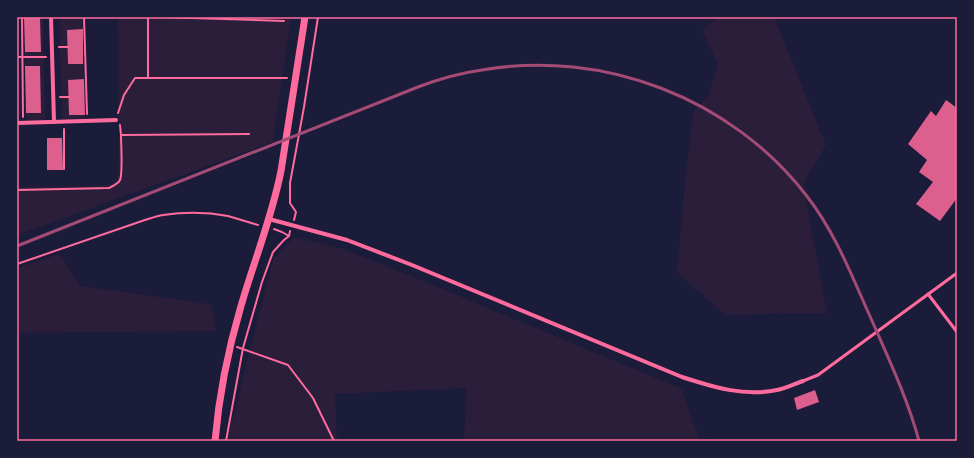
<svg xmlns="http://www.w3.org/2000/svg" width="974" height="458" font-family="'Source Serif 4',serif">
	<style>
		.green { fill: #2a1e3b }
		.building { fill: #dd5f8e }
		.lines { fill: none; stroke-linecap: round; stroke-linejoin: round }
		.path { stroke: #ff6b9d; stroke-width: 2 }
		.service { stroke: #ff6b9d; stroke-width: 3 }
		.minor { stroke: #ff6b9d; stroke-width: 4 }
		.tertiary { stroke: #ff6b9d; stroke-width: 7 }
		.rail { stroke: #a44b75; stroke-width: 3 }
		.neatline { fill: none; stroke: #ff6b9d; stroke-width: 1.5 }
	</style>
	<rect width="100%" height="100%" fill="#1b1b3a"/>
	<g class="green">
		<polygon points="40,17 43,17 45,122 26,123 26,113 41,113 40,66 25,66 25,52 41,52"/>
		<polygon points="59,17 82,17 83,29 67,30 68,64 83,64 84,79 68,80 69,115 85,115 85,121 62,122"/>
		<path d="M118 17H291L273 142 17 235V187L101 186C104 185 108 185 111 184 120 181 118 169 119 161Z"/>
		<polygon points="719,17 774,17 826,145 803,184 827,313 725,315 677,272 685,183 693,112 709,95 718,64 702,30"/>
		<polygon points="294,237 343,249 409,275 682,389 699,438 711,441 464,441 466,388 335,394 337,441 227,441 273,259"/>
		<polygon points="60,254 80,286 211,304 216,331 17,333 17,268"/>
	</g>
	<g class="building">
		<polygon points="24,17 40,17 41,52 25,52"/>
		<polygon points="83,29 83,64 68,64 67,30"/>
		<polygon points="25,66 40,66 41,113 26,113"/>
		<polygon points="84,79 85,115 69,115 68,80"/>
		<polygon points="946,100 957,108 957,198 940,221 916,204 933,182 919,172 927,160 908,144 931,111 936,116"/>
		<polygon points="47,138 62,138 63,170 47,170"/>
		<polygon points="815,390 819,402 797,410 794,398"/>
	</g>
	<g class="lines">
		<g class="path">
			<polyline points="22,17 23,117"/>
			<polyline points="84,17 87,114"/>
			<polyline points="148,17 148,78"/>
			<polyline points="160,17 284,21"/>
			<polyline points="59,47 68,47"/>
			<polyline points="17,57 46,57"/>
			<polyline points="60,97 69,97"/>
			<polyline points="118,113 124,95 135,78 287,78"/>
			<polyline points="120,125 121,135 249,134"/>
			<polyline points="64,129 64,169"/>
			<path d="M17 190 109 188C113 186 118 184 120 180 123 173 121 144 121 135"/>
			<polyline points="294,220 296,212 290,203 290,183 304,107 318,17"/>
			<polyline points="274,229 282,232 289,236"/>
			<path d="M17 264 142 221C149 219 156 216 163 215 184 212 207 212 228 216 238 219 248 222 258 225"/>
			<polyline points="237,347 288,365 313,398 334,441"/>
			<polyline points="226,441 243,348 262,282 273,252 284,240 289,236 290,231"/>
		</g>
		<g class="service">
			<polyline points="928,294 957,332"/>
			<polyline points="803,381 818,375 957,273"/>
		</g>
		<g class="minor">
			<polyline points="51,17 54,122"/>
			<polyline points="17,123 116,120"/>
			<path d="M269 219 347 240 412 265 682 377C713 387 744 397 777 390 786 388 794 384 803 381"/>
		</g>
		<path class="tertiary" d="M215 441C219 395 228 350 241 306 254 261 272 217 281 171L305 17"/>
		<path class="rail" d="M17 246 418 87C439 79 460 73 482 70 603 49 731 98 806 195 836 233 853 279 873 323 890 362 908 400 919 441"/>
	</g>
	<rect width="974" height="458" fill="none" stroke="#1b1b3a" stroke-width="36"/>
	<rect x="18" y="18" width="938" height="422" class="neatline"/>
</svg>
